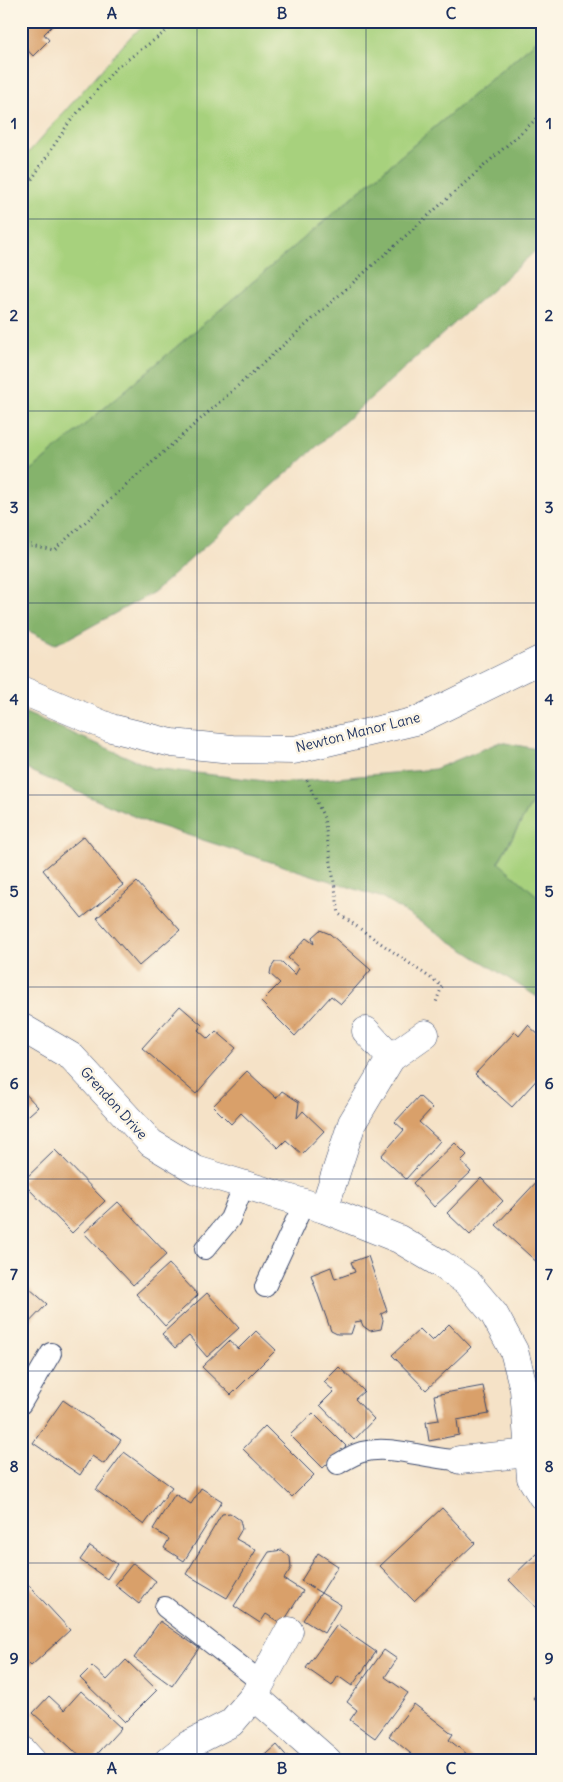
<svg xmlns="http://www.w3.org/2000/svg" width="563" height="1782" font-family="Delius,sans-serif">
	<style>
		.green { fill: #a7d17d; stroke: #61806e }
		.forest { fill: #85b36c; stroke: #507165 }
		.building { fill: #d9a06b }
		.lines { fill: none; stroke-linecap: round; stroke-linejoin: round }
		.service-casing { stroke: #3c4a6e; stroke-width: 22 }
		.minor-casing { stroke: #3c4a6e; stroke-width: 29 }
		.path { stroke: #3c4a6e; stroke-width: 3; stroke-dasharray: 1 4; stroke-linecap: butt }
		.service { stroke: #fff; stroke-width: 20 }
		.minor { stroke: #fff; stroke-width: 28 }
		.grid { fill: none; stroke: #1b2f5e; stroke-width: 1; stroke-opacity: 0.55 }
		.labels { text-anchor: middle; stroke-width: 5; stroke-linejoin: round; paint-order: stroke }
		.street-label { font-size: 14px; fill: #1b2f5e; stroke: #fcf5e5 }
		.neatline { fill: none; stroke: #1b2f5e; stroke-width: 2 }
		.grid-label { font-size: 16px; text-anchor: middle; font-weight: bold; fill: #1b2f5e }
	</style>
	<rect width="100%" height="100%" fill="#fcf5e5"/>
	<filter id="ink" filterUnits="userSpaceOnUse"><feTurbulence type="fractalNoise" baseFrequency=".02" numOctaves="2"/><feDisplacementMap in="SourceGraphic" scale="10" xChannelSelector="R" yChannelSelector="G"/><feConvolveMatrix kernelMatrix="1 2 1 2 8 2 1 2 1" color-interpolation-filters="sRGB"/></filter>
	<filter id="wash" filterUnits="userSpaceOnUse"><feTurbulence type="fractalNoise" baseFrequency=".0096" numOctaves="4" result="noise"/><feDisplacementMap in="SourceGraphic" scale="20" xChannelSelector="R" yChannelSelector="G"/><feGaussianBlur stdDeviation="1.12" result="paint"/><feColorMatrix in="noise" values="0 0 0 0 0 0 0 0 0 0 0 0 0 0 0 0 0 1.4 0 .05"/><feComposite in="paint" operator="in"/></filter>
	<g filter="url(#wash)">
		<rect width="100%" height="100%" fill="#f5e2c7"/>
		<g class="green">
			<polygon points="153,21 542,21 542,36 21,479 21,161 133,34"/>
			<polygon points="542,785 542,900 498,863"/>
		</g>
		<g class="forest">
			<polygon points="542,36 542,245 154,592 70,638 55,644 21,627 21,479"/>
			<polygon points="21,711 153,768 282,783 435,769 500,742 542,750 542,785 498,862 542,900 542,1000 383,898 147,822 21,767"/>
		</g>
		<g id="blocks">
			<g class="building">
				<polygon points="21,21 57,21 44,34 49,40 33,56 21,43"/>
				<polygon points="84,836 123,885 82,918 43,870"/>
				<polygon points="137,882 180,930 139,966 97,918"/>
				<polygon points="320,930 330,934 371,970 341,1004 331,996 295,1036 261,1002 280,983 270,974 271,968 275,962 282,962 295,975 299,968 288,958 306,938 314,944 312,937"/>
				<polygon points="180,1006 202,1025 198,1030 208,1039 216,1031 236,1048 196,1094 142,1048"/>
				<polygon points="528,1025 542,1038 542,1074 512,1107 475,1074 515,1032 519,1036"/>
				<polygon points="247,1071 276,1098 282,1091 299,1102 297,1118 303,1111 324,1131 302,1154 286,1140 278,1148 241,1113 231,1124 213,1106"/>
				<polygon points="21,1089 38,1107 21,1122"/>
				<polygon points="419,1096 432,1108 419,1122 440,1141 406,1179 381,1156 404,1130 395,1122"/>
				<polygon points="455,1143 467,1155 461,1161 471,1172 434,1207 413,1183"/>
				<polygon points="55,1150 105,1201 72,1233 22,1182"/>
				<polygon points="542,1176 542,1263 540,1265 496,1225"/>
				<polygon points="481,1178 503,1201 470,1235 447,1213"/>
				<polygon points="118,1202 167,1254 133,1285 84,1233"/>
				<polygon points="368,1256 387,1311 381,1314 383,1320 381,1329 370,1331 363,1326 361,1321 355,1322 351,1334 337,1334 331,1331 311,1275 331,1267 335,1279 355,1272 351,1262"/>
				<polygon points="169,1264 198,1295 165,1326 136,1294"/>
				<polygon points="21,1281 47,1304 21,1331"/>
				<polygon points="207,1293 239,1328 207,1357 189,1336 175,1348 162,1334"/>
				<polygon points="449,1324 471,1347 426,1390 392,1355 420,1329 432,1341"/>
				<polygon points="256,1331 276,1350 231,1395 202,1367 229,1341 238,1349"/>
				<polygon points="339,1367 364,1391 355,1399 374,1419 354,1440 320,1405 334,1391 324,1382"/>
				<polygon points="483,1386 489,1414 457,1420 459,1435 429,1441 426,1422 439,1420 434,1395"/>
				<polygon points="63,1400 121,1440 104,1464 92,1456 80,1475 33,1443"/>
				<polygon points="313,1413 346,1446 323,1468 290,1435"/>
				<polygon points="265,1426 314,1475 292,1497 243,1449"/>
				<polygon points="124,1452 172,1487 144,1525 96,1490"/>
				<polygon points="201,1488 222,1501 184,1561 164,1548 169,1539 153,1529 175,1494 191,1504"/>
				<polygon points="442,1508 475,1543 414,1601 380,1566"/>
				<polygon points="230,1513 240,1520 242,1529 236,1539 256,1550 227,1598 186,1574 222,1514"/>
				<polygon points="90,1546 117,1564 107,1579 80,1560"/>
				<polygon points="282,1550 290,1557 291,1568 284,1579 303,1591 282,1624 266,1614 260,1623 234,1606 269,1552"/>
				<polygon points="538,1552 542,1556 542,1614 509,1580"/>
				<polygon points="318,1553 338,1566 321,1593 341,1605 324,1633 303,1620 321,1593 301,1581"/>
				<polygon points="133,1563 156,1581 139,1604 115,1585"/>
				<polygon points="21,1577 70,1630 31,1666 21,1656"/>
				<polygon points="160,1621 199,1648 172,1686 134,1658"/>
				<polygon points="337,1625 376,1652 352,1686 338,1676 332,1686 306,1668"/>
				<polygon points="384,1650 397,1659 385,1677 408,1693 375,1738 350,1720 357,1710 347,1702"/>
				<polygon points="126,1660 157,1690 125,1722 80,1678 92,1666 107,1680"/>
				<polygon points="542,1688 542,1706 533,1698"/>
				<polygon points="81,1691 121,1728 91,1761 85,1761 33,1713 49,1696 64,1710"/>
				<polygon points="414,1704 453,1734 449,1740 476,1761 420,1761 389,1736"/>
				<polygon points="277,1745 291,1761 259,1761"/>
			</g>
		</g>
	</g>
	<g filter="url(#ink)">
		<use href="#blocks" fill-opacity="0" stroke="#3c4a6e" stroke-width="1"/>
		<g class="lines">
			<g class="service-casing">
				<g id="service">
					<polyline points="205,1249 230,1219 244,1185"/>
					<polyline points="265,1287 304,1203"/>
					<polyline points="21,1404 51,1353"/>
					<path d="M338 1464C345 1460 354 1454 362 1452 392 1444 429 1460 460 1460"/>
					<polyline points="165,1607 261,1682"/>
				</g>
			</g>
			<g class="minor-casing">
				<g id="minor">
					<polyline points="21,690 111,728 172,743 232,749 294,750 416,721 542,659"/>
					<polyline points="21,1027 72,1057 151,1143 196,1170 324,1209 399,1239 441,1264 468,1283 494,1314 514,1351 524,1389 531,1478 542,1496"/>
					<polyline points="366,1031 391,1058"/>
					<polyline points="324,1209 352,1123 391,1058 425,1034"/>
					<polyline points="460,1460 529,1453"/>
					<polyline points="254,1696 328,1761"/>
					<polyline points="21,1749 32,1761"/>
					<polyline points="168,1761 188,1745 231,1723 254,1696 289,1631"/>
				</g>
			</g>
			<g class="path">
				<polyline points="21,196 68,124 116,68 180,21"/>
				<polyline points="21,543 54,550 542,114"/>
				<polyline points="307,780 324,818 339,914 442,986 435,1005"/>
			</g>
			<use href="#service" class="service"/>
			<use href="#minor" class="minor"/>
		</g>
	</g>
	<path class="grid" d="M197 21V1761M366 21V1761M21 219H542M21 411H542M21 603H542M21 795H542M21 987H542M21 1179H542M21 1371H542M21 1563H542"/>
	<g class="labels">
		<g class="street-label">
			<text transform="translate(358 732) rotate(-14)" y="5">Newton Manor Lane</text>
			<text transform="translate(114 1103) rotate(48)" y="5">Grendon Drive</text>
		</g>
	</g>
	<rect width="563" height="1782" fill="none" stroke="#fcf5e5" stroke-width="55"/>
	<rect x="28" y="28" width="508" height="1726" class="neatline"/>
	<g class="grid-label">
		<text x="112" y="19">A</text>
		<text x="282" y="19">B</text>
		<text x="451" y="19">C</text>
		<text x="14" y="129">1</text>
		<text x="549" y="129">1</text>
		<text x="14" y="321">2</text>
		<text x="549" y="321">2</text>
		<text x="14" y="513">3</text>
		<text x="549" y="513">3</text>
		<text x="14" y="705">4</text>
		<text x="549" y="705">4</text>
		<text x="14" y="897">5</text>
		<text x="549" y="897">5</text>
		<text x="14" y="1089">6</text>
		<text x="549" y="1089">6</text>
		<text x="14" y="1280">7</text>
		<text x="549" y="1280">7</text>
		<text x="14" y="1472">8</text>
		<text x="549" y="1472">8</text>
		<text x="14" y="1664">9</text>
		<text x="549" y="1664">9</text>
		<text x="112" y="1774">A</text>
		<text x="282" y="1774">B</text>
		<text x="451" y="1774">C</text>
	</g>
</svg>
